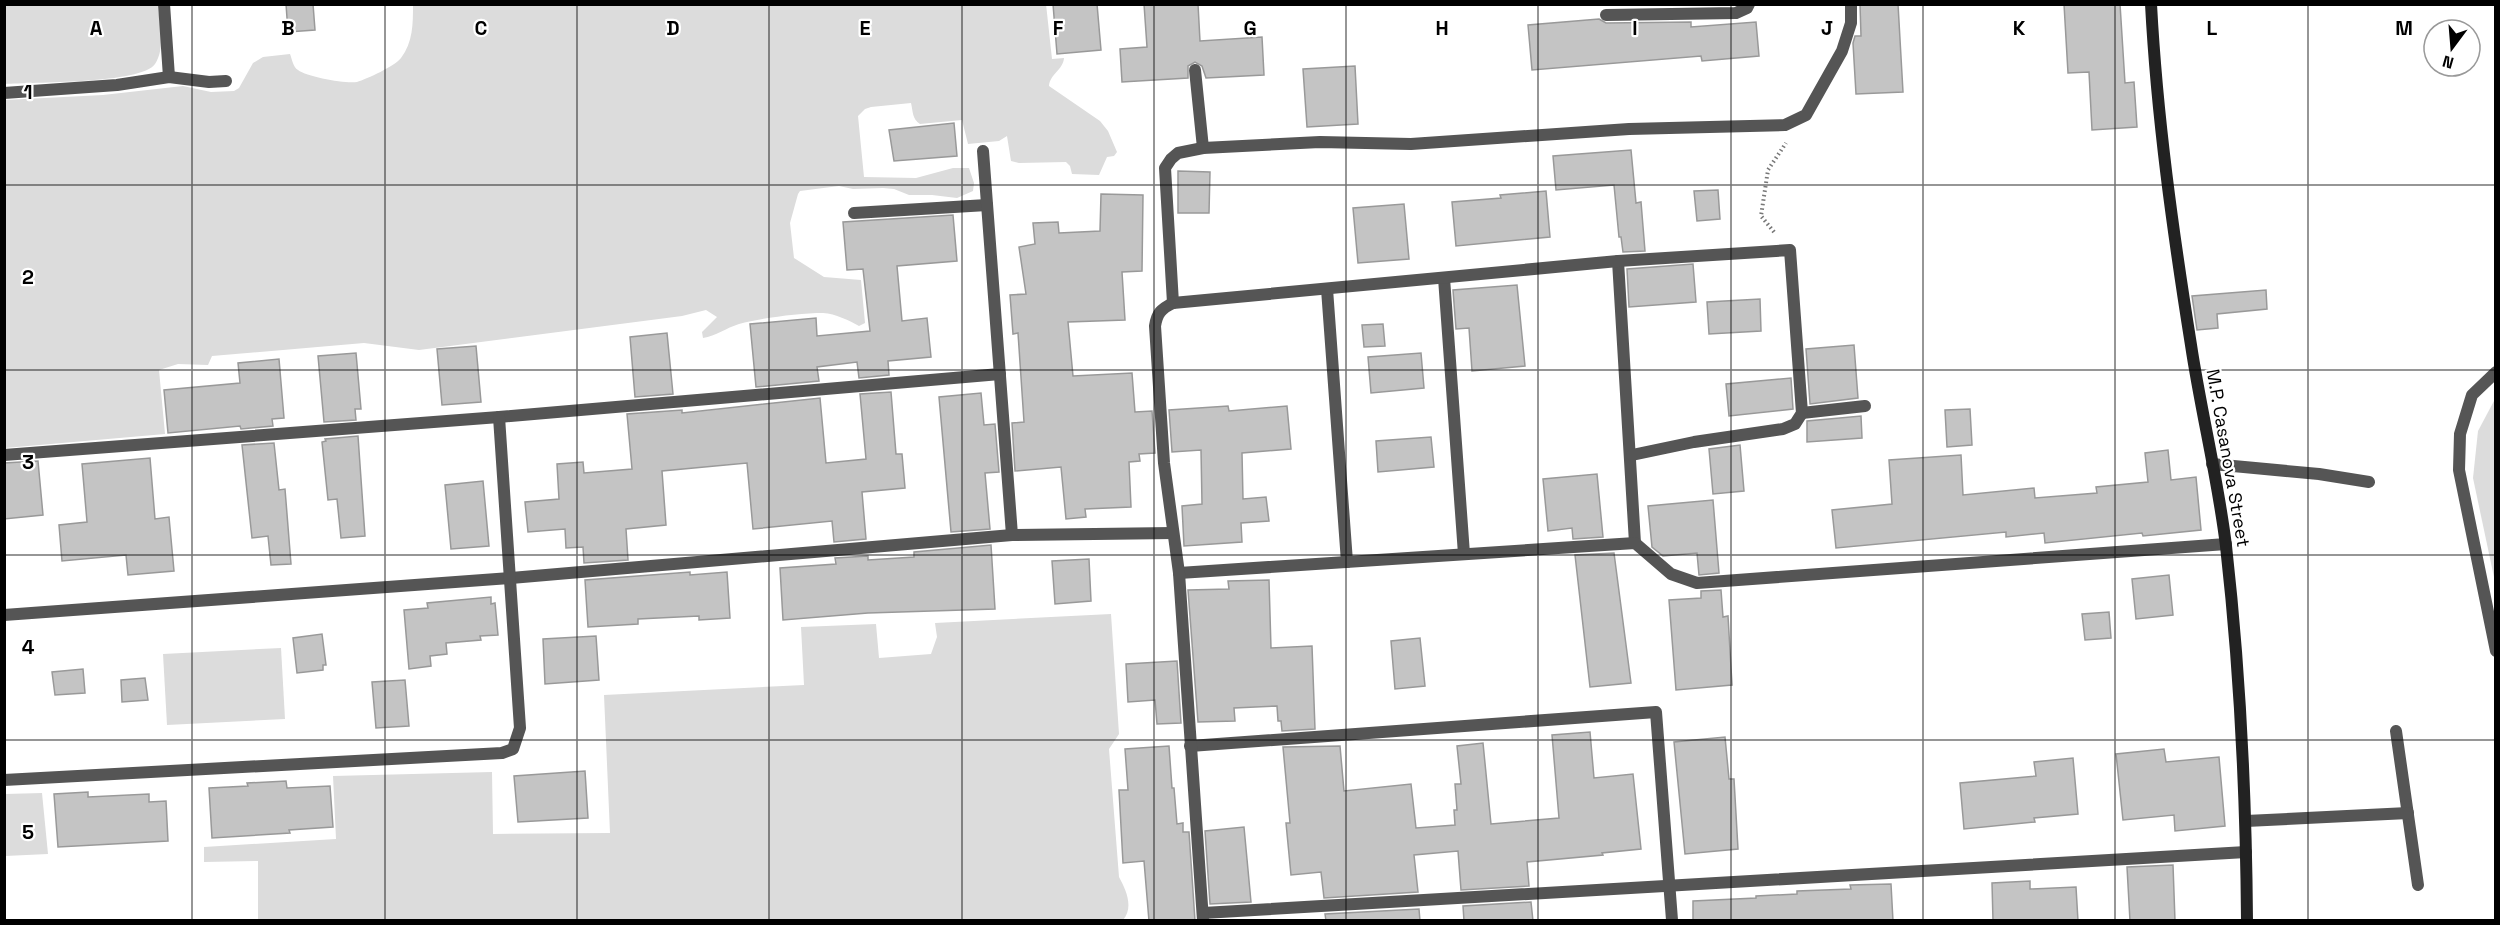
<svg xmlns="http://www.w3.org/2000/svg" width="2500" height="925" font-family="'Space Grotesk',sans-serif">
	<style>
		.green { fill: #dcdcdc }
		.building { fill: #c4c4c4; stroke: #999; stroke-width: 1.5 }
		.lines { fill: none; stroke-linecap: round; stroke-linejoin: round }
		.path { stroke: #777; stroke-width: 4; stroke-dasharray: 1.5 3; stroke-linecap: butt }
		.lane { stroke: #555; stroke-width: 12 }
		.street { stroke: #555; stroke-width: 12 }
		.secondary { stroke: #222; stroke-width: 12 }
		.grid { fill: none; stroke: #000; stroke-width: 1.5; stroke-opacity: 0.55 }
		.labels { text-anchor: middle; stroke-width: 4.5; stroke-linejoin: round; paint-order: stroke }
		.street-label { font-size: 18px; fill: #000; stroke: #fff }
		.grid-label { font-size: 20px; text-anchor: middle; font-weight: bold; fill: #000; stroke: #fff; stroke-width: 4.5; stroke-linejoin: round; paint-order: stroke }
	</style>
	<rect width="100%" height="100%" fill="#fff"/>
	<g class="green">
		<path d="M1046 4 1052 59 1064 58C1063 70 1050 74 1049 86L1100 121 1108 131 1117 152 1114 156 1107 157 1099 175 1072 174 1070 166 1066 162 1019 163 1011 161 1007 136 999 141 968 144 962 120 920 124C912 119 913 111 911 103L871 107 865 109 858 116 864 177 916 178 953 168H969L974 183 973 191 957 198 932 195H909L894 189 883 188 853 189 839 186 800 191 798 194 790 223 794 258 824 277 861 280 865 323 859 326C848 320 836 314 823 313 799 313 762 318 739 324 726 328 716 336 703 338L702 332 717 317 706 310 682 316 419 350 364 343 212 356 208 365 178 364 159 370 165 434 5 448V100L103 95 183 86 211 92 234 91 239 88 253 63 263 57 290 54C292 59 293 67 298 70 307 77 346 84 357 82 367 79 395 66 401 58 413 42 413 24 413 5Z"/>
		<path d="M5 5H158C159 23 166 48 155 64 142 84 31 82 5 84Z"/>
		<polygon points="2495,399 2495,582 2473,478 2478,431"/>
		<path d="M1111 614 1119 734 1109 749 1119 877C1126 890 1134 907 1123 920H258V861L204 862V847L336 839 333 776 492 772 493 834 610 833 604 695 804 685 801 627 876 624 879 658 931 654 937 637 935 623Z"/>
		<polygon points="281,648 285,719 167,725 163,654"/>
		<polygon points="42,793 48,854 5,856 5,794"/>
	</g>
	<g class="building">
		<polygon points="286,4 313,4 315,30 288,32"/>
		<polygon points="1053,4 1097,4 1101,50 1057,54"/>
		<polygon points="1144,4 1198,4 1200,41 1262,37 1264,75 1206,78 1202,66 1195,62 1188,66 1188,78 1122,82 1120,49 1147,47"/>
		<polygon points="1860,4 1898,4 1903,92 1856,94 1853,43 1855,36 1861,36"/>
		<polygon points="2064,4 2120,4 2125,83 2134,82 2137,127 2092,130 2089,72 2068,73"/>
		<polygon points="1599,19 1606,23 1691,22 1691,27 1756,22 1759,56 1702,61 1701,56 1532,70 1528,25"/>
		<polygon points="1355,66 1358,124 1307,127 1303,69"/>
		<polygon points="954,123 957,156 894,161 889,130"/>
		<polygon points="1631,150 1636,203 1641,202 1645,251 1623,252 1621,237 1619,237 1614,185 1556,190 1553,156"/>
		<polygon points="1178,171 1210,172 1209,213 1178,213"/>
		<polygon points="1718,190 1720,219 1697,221 1694,191"/>
		<polygon points="1546,191 1550,237 1456,246 1452,202 1501,198 1500,195"/>
		<polygon points="1101,194 1143,195 1142,271 1122,272 1125,320 1068,322 1073,376 1132,373 1135,412 1152,411 1155,453 1139,454 1140,461 1129,462 1131,507 1085,509 1086,517 1066,519 1061,467 1015,471 1012,423 1024,422 1018,333 1013,334 1010,295 1026,294 1019,247 1035,244 1033,223 1058,222 1059,233 1100,231"/>
		<polygon points="1404,204 1409,259 1358,263 1353,208"/>
		<polygon points="953,215 957,261 897,266 902,321 927,318 931,357 888,361 889,375 859,378 857,362 817,367 819,381 756,387 750,324 816,318 817,336 870,331 863,269 847,270 843,222"/>
		<polygon points="1693,264 1696,302 1629,307 1627,269"/>
		<polygon points="1517,285 1525,366 1472,371 1469,328 1456,329 1453,290"/>
		<polygon points="2266,290 2267,309 2217,314 2218,328 2197,330 2192,296"/>
		<polygon points="1760,299 1761,331 1709,334 1707,302"/>
		<polygon points="1383,324 1385,346 1364,347 1362,325"/>
		<polygon points="667,333 673,394 635,397 630,337"/>
		<polygon points="1854,345 1858,398 1810,404 1806,349"/>
		<polygon points="476,346 481,402 442,405 437,349"/>
		<polygon points="356,353 361,409 355,409 356,420 324,422 318,356"/>
		<polygon points="1421,353 1424,388 1371,393 1368,357"/>
		<polygon points="279,359 284,418 272,419 273,426 241,429 240,426 168,433 164,390 240,383 238,363"/>
		<polygon points="1791,378 1793,409 1729,416 1726,384"/>
		<polygon points="891,392 896,454 902,454 905,488 862,492 866,539 834,542 832,521 753,529 747,463 662,471 666,525 626,529 628,560 584,563 583,547 566,548 565,529 528,532 525,502 559,499 557,464 583,462 584,473 632,469 627,414 682,410 682,413 820,398 826,463 866,459 860,394"/>
		<polygon points="981,393 984,425 995,424 999,472 985,473 990,529 951,532 939,397"/>
		<polygon points="1228,406 1229,411 1287,406 1291,449 1242,453 1243,499 1266,497 1269,521 1241,523 1242,542 1184,546 1182,506 1202,504 1201,450 1172,452 1169,410"/>
		<polygon points="1970,409 1972,445 1947,447 1945,410"/>
		<polygon points="1861,416 1862,438 1807,442 1807,421"/>
		<polygon points="358,436 365,536 341,538 337,499 328,500 322,442 326,441 325,439"/>
		<polygon points="1431,437 1434,467 1378,472 1376,441"/>
		<polygon points="274,443 279,490 285,489 291,564 271,565 268,536 252,538 242,445"/>
		<polygon points="1740,445 1744,491 1713,494 1709,449"/>
		<polygon points="2168,450 2171,480 2196,477 2201,530 2143,536 2142,533 2045,543 2044,533 2006,537 2006,532 1836,548 1832,510 1892,504 1889,460 1961,455 1963,495 2034,488 2035,498 2097,493 2096,487 2148,482 2145,453"/>
		<polygon points="150,458 155,519 169,517 174,571 128,575 126,555 62,561 59,525 87,522 82,464"/>
		<polygon points="38,461 43,515 4,519 4,463"/>
		<polygon points="1597,474 1603,537 1573,539 1572,528 1548,531 1543,479"/>
		<polygon points="483,481 489,546 451,549 445,485"/>
		<polygon points="1713,500 1719,573 1699,575 1697,553 1663,556 1652,547 1648,506"/>
		<polygon points="991,545 995,609 868,613 783,620 780,568 836,564 835,558 868,556 868,560 914,557 914,552"/>
		<polygon points="1614,553 1631,683 1590,687 1575,555"/>
		<polygon points="1089,559 1091,601 1055,604 1052,561"/>
		<polygon points="690,572 690,575 727,572 730,618 699,620 699,616 638,619 638,624 588,627 585,580"/>
		<polygon points="2169,575 2173,615 2136,619 2132,579"/>
		<polygon points="1269,580 1271,648 1312,646 1315,729 1282,731 1281,721 1278,721 1277,706 1234,708 1235,721 1198,722 1188,590 1229,589 1228,581"/>
		<polygon points="1721,590 1723,617 1728,616 1732,685 1676,690 1669,600 1701,598 1701,591"/>
		<polygon points="491,597 491,604 495,603 498,635 480,636 481,640 446,643 447,654 430,656 431,666 409,669 404,610 428,608 427,603"/>
		<polygon points="2109,612 2111,638 2085,640 2082,614"/>
		<polygon points="322,634 326,665 323,665 323,670 297,673 293,638"/>
		<polygon points="596,636 599,680 545,684 543,639"/>
		<polygon points="1420,638 1425,686 1395,689 1391,641"/>
		<polygon points="1177,661 1181,723 1157,724 1155,700 1128,702 1126,664"/>
		<polygon points="83,669 85,693 55,695 52,672"/>
		<polygon points="145,678 148,700 122,702 121,680"/>
		<polygon points="405,680 409,726 376,728 372,682"/>
		<polygon points="1590,732 1594,778 1633,774 1641,849 1602,853 1603,855 1527,862 1529,886 1461,890 1458,851 1414,855 1418,892 1324,898 1321,872 1291,875 1286,823 1290,823 1283,747 1340,746 1344,791 1411,784 1416,828 1455,825 1454,810 1457,810 1455,784 1461,784 1457,746 1483,743 1491,824 1559,818 1552,735"/>
		<polygon points="1725,737 1729,779 1734,779 1738,849 1685,854 1674,742"/>
		<polygon points="1169,746 1172,788 1174,788 1177,824 1183,823 1183,832 1189,832 1195,921 1149,921 1144,861 1123,863 1119,790 1128,790 1125,749"/>
		<polygon points="2164,749 2166,762 2219,757 2225,826 2175,831 2174,815 2123,820 2116,754"/>
		<polygon points="2073,758 2078,814 2034,818 2035,822 1964,829 1960,783 2036,776 2034,762"/>
		<polygon points="585,771 588,818 518,822 514,776"/>
		<polygon points="286,781 287,788 330,786 333,827 289,830 290,833 212,838 209,788 248,786 247,783"/>
		<polygon points="88,792 88,797 149,794 149,802 166,801 168,841 58,847 54,794"/>
		<polygon points="1244,827 1251,902 1210,904 1205,831"/>
		<polygon points="2173,865 2175,921 2130,921 2127,867"/>
		<polygon points="2030,881 2030,889 2076,887 2078,921 1993,921 1992,883"/>
		<polygon points="1891,884 1893,921 1693,921 1693,901 1756,898 1756,896 1797,894 1797,891 1851,889 1850,885"/>
		<polygon points="1531,902 1533,921 1464,921 1463,906"/>
		<polygon points="1419,909 1420,921 1326,921 1325,914"/>
	</g>
	<g class="lines">
		<polyline class="path" points="1774,232 1761,216 1768,170 1786,143"/>
		<g class="lane">
			<polyline points="1195,70 1203,148"/>
			<polyline points="854,213 987,205"/>
			<polyline points="1802,413 1865,406"/>
			<polyline points="2212,464 2319,474 2369,482"/>
		</g>
		<g class="street">
			<polyline points="164,4 169,77"/>
			<polyline points="1606,15 1736,13 1747,8 1749,4"/>
			<polyline points="4,93 117,85 169,77 209,82 226,81"/>
			<polyline points="983,151 1012,535"/>
			<polyline points="1618,261 1635,543"/>
			<polyline points="1444,278 1464,554"/>
			<polyline points="1327,289 1347,562"/>
			<polyline points="1173,303 1165,168 1171,159 1178,153 1203,148 1320,142 1411,144 1629,129 1785,125 1806,115 1842,51 1851,23 1851,4"/>
			<polyline points="2496,372 2472,395 2460,434 2459,470 2496,651"/>
			<polyline points="4,455 499,417 1000,374"/>
			<polyline points="1179,573 1635,543 1671,574 1697,583 2226,544"/>
			<polyline points="4,615 511,578 1012,535 1173,533"/>
			<polyline points="2396,731 2418,885"/>
			<polyline points="1190,746 1656,712 1672,920"/>
			<polyline points="4,780 502,753 513,749 520,728 499,417"/>
			<polyline points="2246,821 2408,813"/>
			<polyline points="1203,913 2246,852"/>
			<path d="M1203 920 1179 573 1164 463 1155 326C1157 313 1161 309 1173 303L1618 261 1790 250 1802 413 1795 424 1783 429 1694 442 1632 455"/>
		</g>
		<path class="secondary" d="M2151 4C2157 118 2173 232 2191 345 2201 412 2218 479 2226 546 2240 670 2246 795 2247 920"/>
	</g>
	<path class="grid" d="M192 4V920M385 4V920M577 4V920M769 4V920M962 4V920M1154 4V920M1346 4V920M1538 4V920M1731 4V920M1923 4V920M2115 4V920M2308 4V920M4 185H2496M4 370H2496M4 555H2496M4 740H2496"/>
	<g class="labels">
		<g class="street-label">
			<text transform="translate(2228 458) rotate(80)" y="6">M.P. Casanova Street</text>
		</g>
	</g>
	<g class="grid-label">
		<text x="96" y="35">A</text>
		<text x="288" y="35">B</text>
		<text x="481" y="35">C</text>
		<text x="673" y="35">D</text>
		<text x="865" y="35">E</text>
		<text x="1058" y="35">F</text>
		<text x="1250" y="35">G</text>
		<text x="1442" y="35">H</text>
		<text x="1635" y="35">I</text>
		<text x="1827" y="35">J</text>
		<text x="2019" y="35">K</text>
		<text x="2212" y="35">L</text>
		<text x="2404" y="35">M</text>
		<text x="28" y="99">1</text>
		<text x="28" y="284">2</text>
		<text x="28" y="469">3</text>
		<text x="28" y="654">4</text>
		<text x="28" y="839">5</text>
	</g>
	<rect width="2500" height="925" fill="none" stroke="#000000" stroke-width="12"/>
	<g transform="translate(2452 48) rotate(196)"><circle r="28" fill="#ffffff" stroke="#999999" stroke-width="1.5"/>
	<path d="M0-4.5L10 22L0 15L-10 22Z" fill="#000000"/>
	<text y="-9" font-size="16" font-weight="bold" text-anchor="middle" fill="#000000">N</text>
	</g>
</svg>
